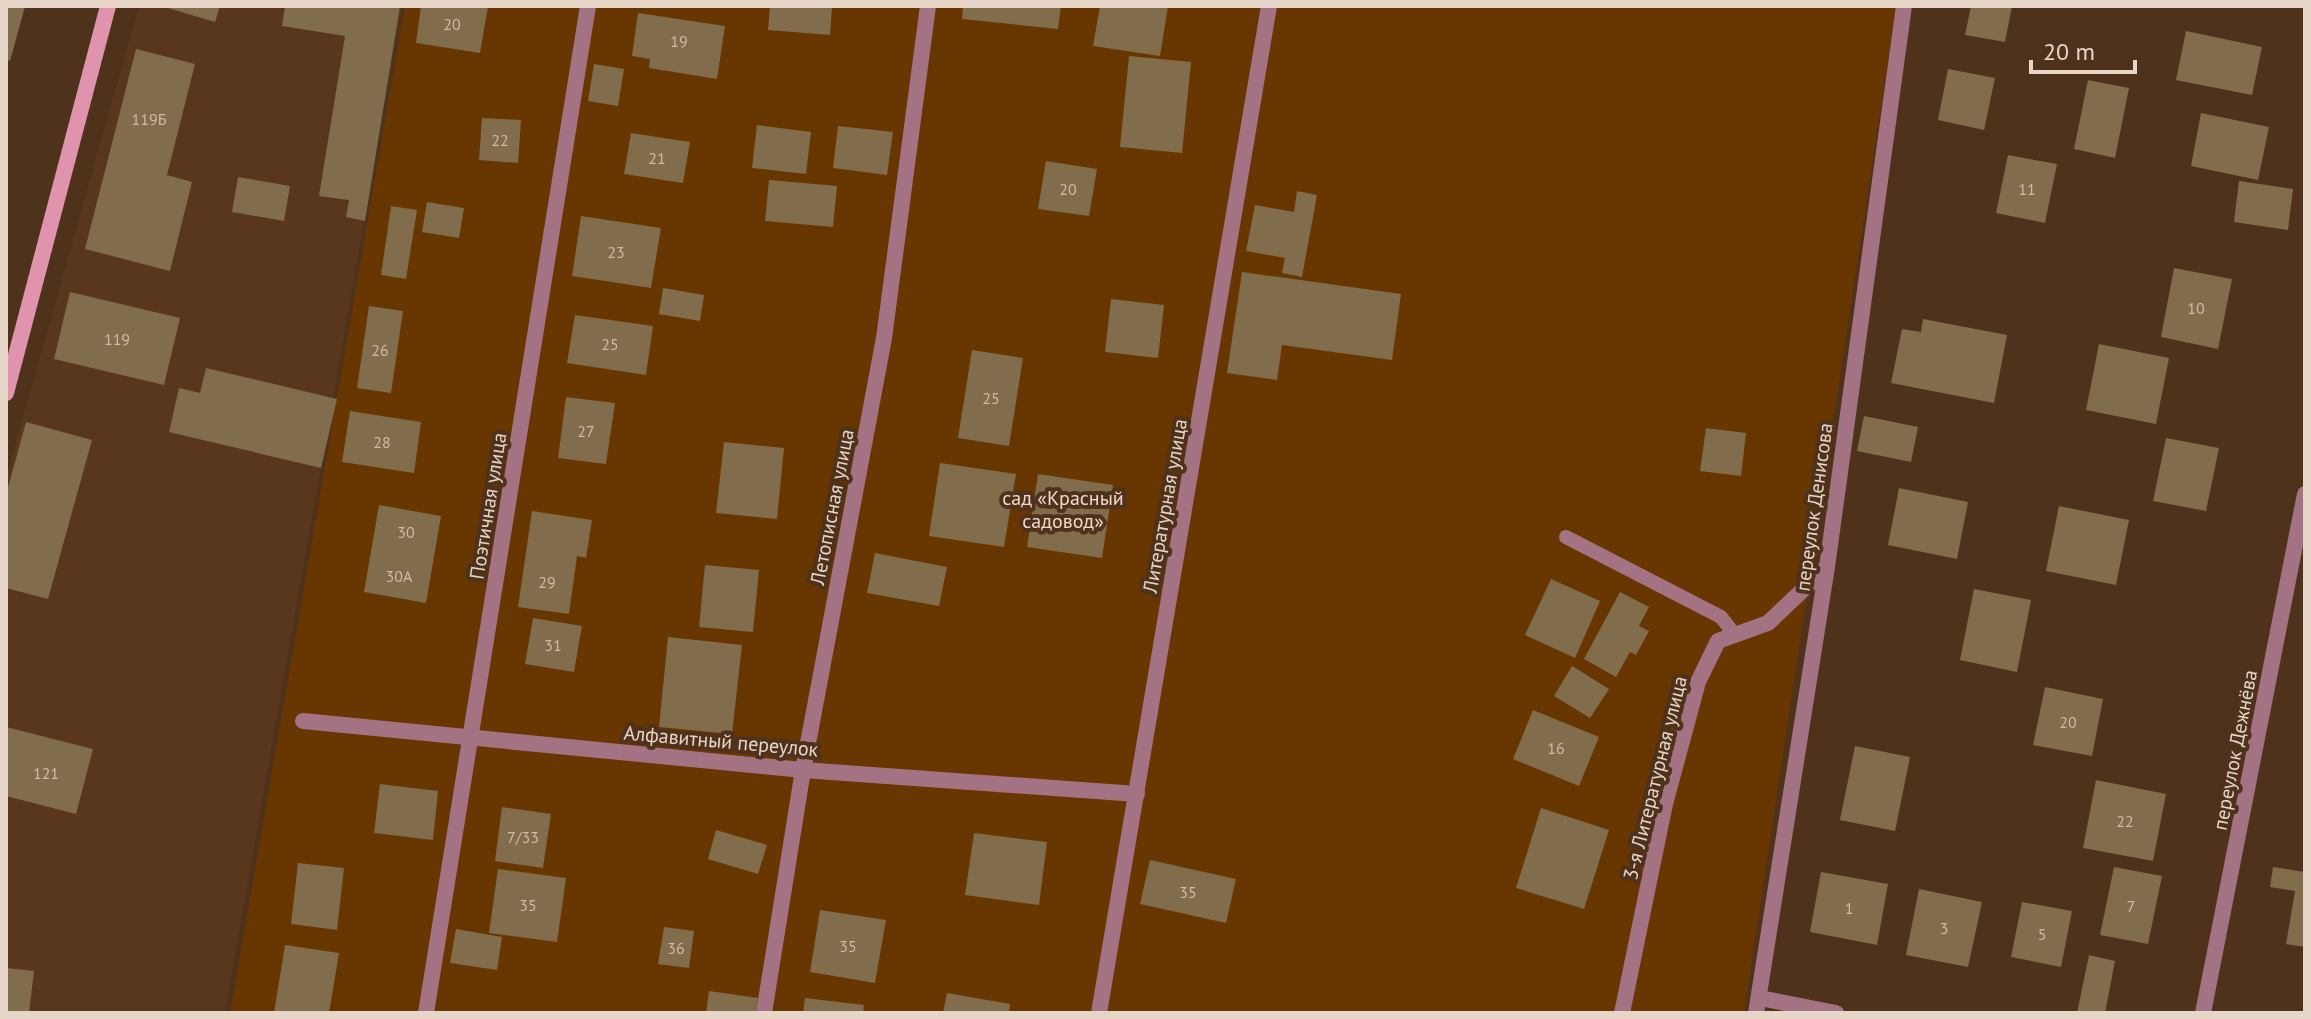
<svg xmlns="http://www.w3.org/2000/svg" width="2311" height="1019" font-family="'PT Sans',sans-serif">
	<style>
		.built { fill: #59371c }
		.green { fill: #683600 }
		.building { fill: #816c4c }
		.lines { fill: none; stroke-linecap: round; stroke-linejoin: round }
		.lane { stroke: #a47383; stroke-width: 14 }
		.street { stroke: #a47383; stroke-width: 16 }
		.secondary { stroke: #e093ac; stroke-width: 16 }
		.labels { text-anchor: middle; stroke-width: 8; stroke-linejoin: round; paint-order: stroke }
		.number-label { font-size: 16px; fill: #cebba9 }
		.park-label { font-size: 20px; fill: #f1dac8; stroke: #4e321c }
		.street-label { font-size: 20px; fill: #e7d5c8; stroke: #4e321c }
	</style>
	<rect width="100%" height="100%" fill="#4e321c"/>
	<polygon class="built" points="139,6 402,6 225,1013 6,1013 6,478"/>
	<polygon class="green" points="405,6 1896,6 1744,1013 230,1013"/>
	<g class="building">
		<polygon points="6,6 25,6 10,61 6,60"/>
		<polygon points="161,6 220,6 215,22"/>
		<polygon points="285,6 400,6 365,221 346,217 349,200 319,196 345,36 282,26"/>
		<polygon points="421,6 488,6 480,53 416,43"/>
		<polygon points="770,6 832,6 830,35 768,30"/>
		<polygon points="963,6 1061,6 1058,29 962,19"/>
		<polygon points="1100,6 1168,6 1160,56 1093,46"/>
		<polygon points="1971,6 2012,6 2005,42 1965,35"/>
		<polygon points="638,13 725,26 717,79 649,68 650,59 632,56"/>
		<polygon points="2186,31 2262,47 2252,95 2176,80"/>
		<polygon points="136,49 195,64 167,175 192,182 170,271 85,249"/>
		<polygon points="1129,56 1191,62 1182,153 1120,147"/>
		<polygon points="594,64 624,69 618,106 588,101"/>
		<polygon points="1948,69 1995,78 1984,130 1938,120"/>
		<polygon points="2088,80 2129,88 2115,158 2074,149"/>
		<polygon points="2201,113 2269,127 2258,180 2191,166"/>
		<polygon points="482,118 521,120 518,163 479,160"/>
		<polygon points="757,125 811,132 806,174 752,168"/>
		<polygon points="838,126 893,132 887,175 833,168"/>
		<polygon points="631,133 690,142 683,183 624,174"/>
		<polygon points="2008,155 2057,164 2045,223 1996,213"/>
		<polygon points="1046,161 1097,169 1089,216 1038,209"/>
		<polygon points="238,177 290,186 284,221 232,212"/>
		<polygon points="769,180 837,186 833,227 765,221"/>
		<polygon points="2239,181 2293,189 2288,230 2234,222"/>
		<polygon points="1297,191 1317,195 1302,277 1282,273 1285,258 1246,251 1255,205 1294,212"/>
		<polygon points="427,202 464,208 459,238 422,232"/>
		<polygon points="391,206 417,210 406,279 381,275"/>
		<polygon points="581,216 661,228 651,288 572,276"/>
		<polygon points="2174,268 2232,279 2218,349 2161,337"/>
		<polygon points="1242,272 1401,294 1392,360 1282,345 1277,380 1227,373"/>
		<polygon points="663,288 704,295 700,321 659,314"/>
		<polygon points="70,292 180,318 164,385 54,359"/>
		<polygon points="1111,299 1164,305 1158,358 1105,352"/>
		<polygon points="369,306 403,311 391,393 357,388"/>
		<polygon points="575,315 653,326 646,375 567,363"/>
		<polygon points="1923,319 2007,335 1994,403 1891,383 1902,329 1921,332"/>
		<polygon points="2099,344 2169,358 2156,424 2086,410"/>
		<polygon points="972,350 1023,358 1009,446 958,438"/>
		<polygon points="206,368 337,399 321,468 169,432 179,388 200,393"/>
		<polygon points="566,397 615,403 606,464 558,458"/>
		<polygon points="350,411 421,422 414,473 342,462"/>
		<polygon points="1864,416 1918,427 1911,462 1857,451"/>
		<polygon points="26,422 92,440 48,599 6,588 6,495"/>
		<polygon points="1706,428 1746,433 1741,476 1700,471"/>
		<polygon points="2166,438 2219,448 2206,511 2153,501"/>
		<polygon points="724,442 784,448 777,519 716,513"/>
		<polygon points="940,463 1016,474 1004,547 929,536"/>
		<polygon points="1038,474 1113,485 1102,558 1027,547"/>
		<polygon points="1899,488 1968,502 1957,559 1888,545"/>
		<polygon points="379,505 441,516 426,603 364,592"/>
		<polygon points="2059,506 2129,520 2116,585 2046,571"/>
		<polygon points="532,511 592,520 586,558 577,556 569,614 518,607"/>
		<polygon points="875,553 947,567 939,606 867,593"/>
		<polygon points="705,565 759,570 753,632 699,627"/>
		<polygon points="1551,579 1600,601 1575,658 1525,635"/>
		<polygon points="1974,589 2031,600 2017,672 1960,660"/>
		<polygon points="1620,592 1649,607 1639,626 1649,631 1636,655 1630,652 1616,677 1584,659"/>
		<polygon points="533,618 582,626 574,672 525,664"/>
		<polygon points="668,637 742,645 732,734 659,727"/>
		<polygon points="1572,666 1609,689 1590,718 1554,696"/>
		<polygon points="2045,687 2103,699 2092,756 2033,745"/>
		<polygon points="1533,710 1599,737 1579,786 1513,759"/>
		<polygon points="6,727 93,749 76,814 6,796"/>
		<polygon points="1855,746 1910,757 1895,831 1840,820"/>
		<polygon points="2096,780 2166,794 2153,861 2083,848"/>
		<polygon points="380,784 438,791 433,840 374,833"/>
		<polygon points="502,807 551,814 543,868 495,861"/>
		<polygon points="1541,808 1609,830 1584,909 1516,888"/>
		<polygon points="716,830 767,845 758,874 708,859"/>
		<polygon points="974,833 1047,842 1039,905 965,895"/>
		<polygon points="1150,860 1236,879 1226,923 1140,904"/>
		<polygon points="298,863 344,868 337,930 291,924"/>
		<polygon points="2114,867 2162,876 2148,944 2100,935"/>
		<polygon points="2273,867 2305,872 2305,947 2286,944 2295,891 2270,887"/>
		<polygon points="498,869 566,878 557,942 489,933"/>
		<polygon points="1821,872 1888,884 1877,945 1810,932"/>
		<polygon points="1919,889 1982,902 1968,967 1906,955"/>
		<polygon points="2022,902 2072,911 2061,967 2011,957"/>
		<polygon points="820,910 886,920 875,983 810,972"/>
		<polygon points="664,927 694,931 689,968 658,964"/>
		<polygon points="456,929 502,937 497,970 450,963"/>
		<polygon points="285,945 339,953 329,1013 274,1013"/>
		<polygon points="2089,955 2115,961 2105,1013 2077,1013"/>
		<polygon points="6,968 34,971 29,1013 6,1013"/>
		<polygon points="709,991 758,998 756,1013 706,1013"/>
		<polygon points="947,993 1010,1004 1009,1013 943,1013"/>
		<polygon points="805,998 864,1005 863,1013 803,1013"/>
	</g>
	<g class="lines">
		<polyline class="lane" points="1566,537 1721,617 1735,635"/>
		<g class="street">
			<polyline points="303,721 803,770 1137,794"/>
			<polyline points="1760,998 1836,1013"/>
			<polyline points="426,1013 588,6"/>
			<polyline points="764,1013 803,770 884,338 928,6"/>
			<polyline points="1099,1013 1269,6"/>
			<polyline points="1622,1013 1665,804 1698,682 1718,641 1768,623 1827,567"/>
			<polyline points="1756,1013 1827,567 1904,6"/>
			<polyline points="2203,1013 2305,494"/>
		</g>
		<polyline class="secondary" points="6,393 108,6"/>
	</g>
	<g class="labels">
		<g class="number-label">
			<text x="452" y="30">20</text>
			<text x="679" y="47">19</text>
			<text x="149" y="125">119Б</text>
			<text x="500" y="146">22</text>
			<text x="657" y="164">21</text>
			<text x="1068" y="195">20</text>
			<text x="2027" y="195">11</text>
			<text x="616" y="258">23</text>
			<text x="2196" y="314">10</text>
			<text x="117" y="345">119</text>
			<text x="610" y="350">25</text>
			<text x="380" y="356">26</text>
			<text x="991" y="404">25</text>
			<text x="586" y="437">27</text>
			<text x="382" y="448">28</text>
			<text x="406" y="538">30</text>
			<text x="399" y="582">30А</text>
			<text x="547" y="588">29</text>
			<text x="553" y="651">31</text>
			<text x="2068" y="728">20</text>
			<text x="1556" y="754">16</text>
			<text x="46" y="779">121</text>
			<text x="2125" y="827">22</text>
			<text x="523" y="843">7/33</text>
			<text x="1188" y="898">35</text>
			<text x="528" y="911">35</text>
			<text x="2131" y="912">7</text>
			<text x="1849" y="914">1</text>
			<text x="1944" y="934">3</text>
			<text x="2042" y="940">5</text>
			<text x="848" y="952">35</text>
			<text x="676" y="954">36</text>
		</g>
		<g class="park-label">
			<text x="1063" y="505">сад «Красный<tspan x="1063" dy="23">садовод»</tspan></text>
		</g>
		<g class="street-label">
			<text transform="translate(488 506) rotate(-81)" y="7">Поэтичная улица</text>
			<text transform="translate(1165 506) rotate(-80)" y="7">Литературная улица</text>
			<text transform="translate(832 507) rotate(-79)" y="7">Летописная улица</text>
			<text transform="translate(1814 507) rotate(-82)" y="7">переулок Денисова</text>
			<text transform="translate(721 741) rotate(5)" y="7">Алфавитный переулок</text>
			<text transform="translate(2235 750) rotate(-79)" y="7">переулок Дежнёва</text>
			<text transform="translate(1655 778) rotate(-76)" y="7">3-я Литературная улица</text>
		</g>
	</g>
	<rect width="2311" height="1019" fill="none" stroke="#e7d5c8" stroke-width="16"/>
	<path d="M2031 60v12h104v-12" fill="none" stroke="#e7d5c8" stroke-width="4"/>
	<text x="2043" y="60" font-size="24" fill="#e7d5c8" stroke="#4e321c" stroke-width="6" paint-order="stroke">20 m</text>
</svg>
